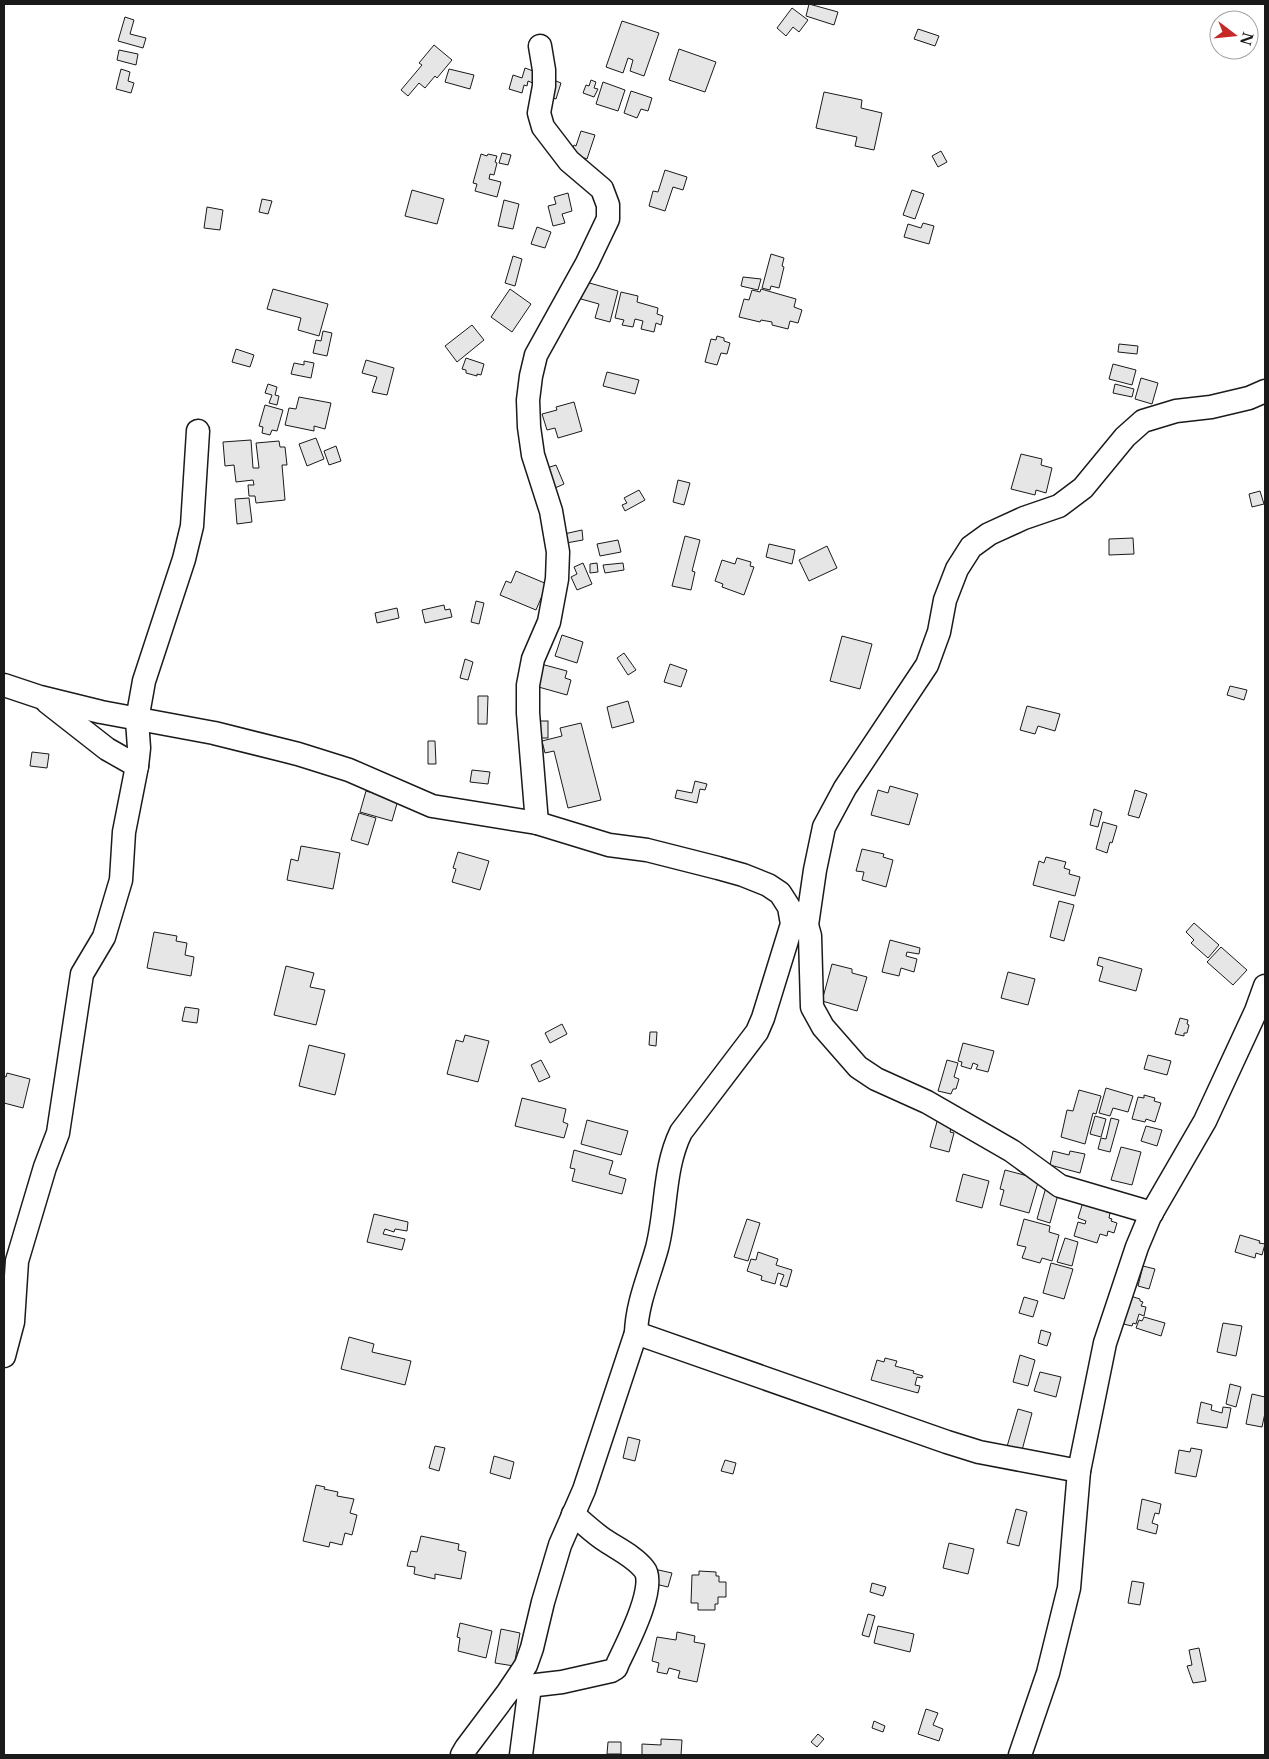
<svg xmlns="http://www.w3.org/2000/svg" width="1269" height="1759" font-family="'Libre Baskerville',serif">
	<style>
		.building { fill: #e6e6e6; stroke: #1a1a1a }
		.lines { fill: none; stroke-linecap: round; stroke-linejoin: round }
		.minor-casing { stroke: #1a1a1a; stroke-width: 25 }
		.minor { stroke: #fff; stroke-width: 22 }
	</style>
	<rect width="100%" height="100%" fill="#fff"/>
	<g class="building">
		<polygon points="809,4 838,12 834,25 806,16"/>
		<polygon points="792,8 808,20 799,32 793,27 786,36 777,28"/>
		<polygon points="125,17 134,20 130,34 146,38 143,48 118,41"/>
		<polygon points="622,21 659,33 644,76 630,71 633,60 628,58 623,73 606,67"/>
		<polygon points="918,29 939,36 935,46 914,39"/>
		<polygon points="434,45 452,60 437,78 435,76 425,88 419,83 408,96 401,90 422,65 419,63"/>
		<polygon points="679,49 716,62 705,92 669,80"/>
		<polygon points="119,50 138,54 136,65 117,60"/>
		<polygon points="525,68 536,72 533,83 528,81 527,86 524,85 522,93 509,89 513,75 522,78"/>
		<polygon points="121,69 130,72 128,81 134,83 131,93 116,89"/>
		<polygon points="449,69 474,75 470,89 445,82"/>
		<polygon points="551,79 561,83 556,99 546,96"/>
		<polygon points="591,80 596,82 594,88 598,89 594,97 583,93 586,85 589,86"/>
		<polygon points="603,82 625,90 618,111 596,104"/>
		<polygon points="631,91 652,98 648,111 641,109 637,118 624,113"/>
		<polygon points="824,92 862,100 861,108 882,113 874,150 855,146 857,137 816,128"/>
		<polygon points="581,131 595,135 587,159 571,153 574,145 576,146"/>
		<polygon points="941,151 947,162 938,167 932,156"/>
		<polygon points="502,153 511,155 508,165 499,163"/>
		<polygon points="481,154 487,156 488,154 497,156 495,162 497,163 494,175 490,174 489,179 501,182 497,197 475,191 477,184 473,183"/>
		<polygon points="665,170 687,177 683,190 673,187 665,211 649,206 653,191 658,192"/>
		<polygon points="412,190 444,199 437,224 405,216"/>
		<polygon points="912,190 924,194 915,219 903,215"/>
		<polygon points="568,193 572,211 562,214 565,223 553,226 548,206 556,204 554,197"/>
		<polygon points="262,199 272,201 268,214 259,212"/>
		<polygon points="504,200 519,204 513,229 498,226"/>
		<polygon points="207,207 223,210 220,230 204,228"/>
		<polygon points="923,223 934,226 929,244 904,237 908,224 921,228"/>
		<polygon points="537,227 551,232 545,248 531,244"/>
		<polygon points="771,254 784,258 782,266 784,267 779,288 771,286 770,290 762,288"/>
		<polygon points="513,256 522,259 515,286 505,283"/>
		<polygon points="743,277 761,279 758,290 741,286"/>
		<polygon points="586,282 618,291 610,322 595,318 599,304 581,299"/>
		<polygon points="273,289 328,304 319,336 298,330 301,318 267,309"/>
		<polygon points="510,289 531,304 512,332 491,317"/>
		<polygon points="761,289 796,299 794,307 802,310 798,323 790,321 788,329 772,325 772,322 761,320 760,322 739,317 744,299 749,300 752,290 760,292"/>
		<polygon points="621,292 638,296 637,302 658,308 657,314 663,316 661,325 656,323 654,332 641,329 643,321 635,319 633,327 622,325 624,320 615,318"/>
		<polygon points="472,325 484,340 457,362 445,346"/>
		<polygon points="323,331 332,333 327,356 313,353 316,340 321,341"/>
		<polygon points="717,336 724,338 724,341 730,343 727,354 721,353 717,365 705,362 711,339 716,340"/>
		<polygon points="1119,344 1138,346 1137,354 1118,352"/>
		<polygon points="236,349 254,355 250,367 232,362"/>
		<polygon points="466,358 484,364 481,375 477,374 477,376 466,373 466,370 462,369"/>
		<polygon points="366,360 394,368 387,395 372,392 377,377 362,373"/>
		<polygon points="304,361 314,363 311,378 291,374 294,363 304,365"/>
		<polygon points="1113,364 1136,370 1132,385 1109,379"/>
		<polygon points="607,372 639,380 635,394 603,386"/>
		<polygon points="1141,378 1158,383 1152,404 1135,399"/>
		<polygon points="268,384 277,387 275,395 279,396 277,405 269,403 272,395 265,393"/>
		<polygon points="1115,384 1134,389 1132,397 1113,393"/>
		<polygon points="299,397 331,403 325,429 314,426 314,431 285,425 289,408 296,409"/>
		<polygon points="574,402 582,431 558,438 555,428 547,430 542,414 557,410 556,407"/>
		<polygon points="265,405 283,410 277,431 272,430 270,435 262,433 263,427 259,426"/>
		<polygon points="316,438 324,459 307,466 299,444"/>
		<polygon points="251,440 253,468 259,468 256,443 279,441 280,447 285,447 287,465 282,465 285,500 256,503 255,496 249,496 248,485 254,485 253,480 236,482 234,465 225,466 223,442"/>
		<polygon points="336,446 341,461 329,465 324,451"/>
		<polygon points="1021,454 1042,459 1041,465 1052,468 1046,493 1036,490 1035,495 1011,489"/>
		<polygon points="556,465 564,484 555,488 547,468"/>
		<polygon points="678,480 690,483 684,505 673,502"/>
		<polygon points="639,490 645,500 625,511 622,505 627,503 624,498"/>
		<polygon points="1260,491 1264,504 1252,507 1249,494"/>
		<polygon points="249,498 252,522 237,524 235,499"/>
		<polygon points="582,530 583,540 566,543 564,534"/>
		<polygon points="685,536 700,540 692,571 695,572 691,590 672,586"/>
		<polygon points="1133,538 1134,554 1109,555 1109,539"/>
		<polygon points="618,540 621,552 600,556 597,544"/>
		<polygon points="769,544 795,550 792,564 766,557"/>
		<polygon points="827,546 837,568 809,581 799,560"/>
		<polygon points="737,558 751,562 750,566 754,567 744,595 722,587 723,584 715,581 722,560 735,564"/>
		<polygon points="583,563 592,584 577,590 571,577 577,574 574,567"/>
		<polygon points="597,563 598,572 590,573 590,564"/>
		<polygon points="623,563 624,570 605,573 603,565"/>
		<polygon points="516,571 547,584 536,610 500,595 506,581 511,583"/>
		<polygon points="476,601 484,603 479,624 471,622"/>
		<polygon points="444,605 445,610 450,609 452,617 425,623 422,610"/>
		<polygon points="397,608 399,618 377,623 375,613"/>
		<polygon points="562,635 583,642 577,663 555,656"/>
		<polygon points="842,636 872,644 860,689 830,681"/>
		<polygon points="624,653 636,670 628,675 617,658"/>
		<polygon points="465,659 473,662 468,680 460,678"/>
		<polygon points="541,664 567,671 565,678 571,680 567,695 535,686"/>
		<polygon points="670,664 687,670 681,687 664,682"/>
		<polygon points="1230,686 1247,690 1244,700 1227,695"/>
		<polygon points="478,696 488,696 487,724 478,724"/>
		<polygon points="628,701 634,722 612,728 607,707"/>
		<polygon points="1027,706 1060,714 1055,731 1038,726 1035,734 1020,730"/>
		<rect x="539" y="721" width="9" height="17"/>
		<polygon points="581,723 601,800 568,808 554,751 545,753 542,741 562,736 560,728"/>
		<polygon points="428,741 435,741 436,764 428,764"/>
		<polygon points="32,752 49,754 47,768 30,766"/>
		<polygon points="472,770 490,772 488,784 470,782"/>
		<polygon points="695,781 707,784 705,790 700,789 697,803 675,798 677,790 692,793"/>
		<polygon points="890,786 918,794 909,825 871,815 878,790 888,793"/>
		<polygon points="1135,790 1147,794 1139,818 1128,815"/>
		<polygon points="366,791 398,800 392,821 360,812"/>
		<polygon points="1094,809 1102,812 1098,827 1090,825"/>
		<polygon points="359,813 376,818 368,845 351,840"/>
		<polygon points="1103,822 1117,826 1112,843 1110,842 1107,853 1096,849"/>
		<polygon points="301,846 340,853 333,889 287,880 291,859 298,861"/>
		<polygon points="862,849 884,854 883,857 893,860 886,887 862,880 864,872 856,871"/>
		<polygon points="458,852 489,861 480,890 452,882 456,869 453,868"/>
		<polygon points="1046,857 1066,862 1064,868 1070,870 1069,874 1080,877 1075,896 1033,885 1039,861 1044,863"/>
		<polygon points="1059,901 1074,905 1064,941 1050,937"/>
		<polygon points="1194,923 1219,945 1208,958 1191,943 1194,940 1186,932"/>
		<polygon points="154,932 177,936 176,941 187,943 185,955 194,957 191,976 147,968"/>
		<polygon points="890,940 920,948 919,954 907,952 906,956 917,959 914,972 901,968 899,976 882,972"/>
		<polygon points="1221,947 1247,970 1233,985 1207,962"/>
		<polygon points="1099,957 1142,969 1136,991 1099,981 1103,967 1097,965"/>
		<polygon points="832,964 852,969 852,973 867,977 857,1011 822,1001"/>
		<polygon points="286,966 314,973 310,987 325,990 316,1025 274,1015"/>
		<polygon points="1008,972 1035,979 1028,1005 1001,998"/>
		<polygon points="185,1007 199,1009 197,1023 182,1021"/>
		<polygon points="1180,1018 1188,1020 1187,1024 1189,1025 1187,1033 1184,1033 1184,1036 1175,1034"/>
		<polygon points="562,1024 567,1034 550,1043 545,1033"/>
		<polygon points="650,1032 657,1032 656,1046 649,1045"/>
		<polygon points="465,1035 489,1041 478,1082 447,1074 456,1040 463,1042"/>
		<polygon points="963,1043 994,1051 988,1072 976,1069 978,1065 973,1063 971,1069 961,1066 962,1062 958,1061"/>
		<polygon points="309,1045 345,1054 335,1095 299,1086"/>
		<polygon points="1148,1055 1171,1061 1167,1075 1144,1069"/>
		<polygon points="541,1060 550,1077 539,1082 531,1065"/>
		<polygon points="947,1060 958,1063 954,1077 959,1079 956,1089 953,1089 951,1094 938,1091"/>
		<polygon points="7,1073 30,1079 23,1108 4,1103 4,1076 6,1077"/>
		<polygon points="1106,1088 1133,1096 1128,1112 1113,1108 1110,1116 1099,1113"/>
		<polygon points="1079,1090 1101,1096 1096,1114 1093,1113 1085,1144 1061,1137 1067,1110 1073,1111"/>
		<polygon points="1144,1095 1155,1098 1154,1101 1161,1103 1155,1122 1146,1119 1145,1122 1132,1119 1138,1097 1144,1098"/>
		<polygon points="522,1098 566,1109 563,1122 568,1124 564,1138 515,1126"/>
		<polygon points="1095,1116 1106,1119 1101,1137 1090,1134"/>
		<polygon points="938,1118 953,1122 950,1132 954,1133 949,1152 930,1147"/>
		<polygon points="1111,1118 1119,1120 1110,1152 1098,1149 1101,1138 1106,1139"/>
		<polygon points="587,1120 628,1131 621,1155 581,1144"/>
		<polygon points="1146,1126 1162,1130 1157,1146 1141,1141"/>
		<polygon points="1121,1147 1141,1152 1132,1185 1111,1180"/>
		<polygon points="574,1150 613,1161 609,1174 626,1179 622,1194 572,1181 575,1169 570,1168"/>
		<polygon points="1053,1151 1069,1155 1070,1151 1085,1154 1080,1173 1050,1165"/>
		<polygon points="1005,1170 1039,1179 1029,1213 1000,1205 1004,1190 1000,1189"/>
		<polygon points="963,1174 989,1181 982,1208 956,1201"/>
		<polygon points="1046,1187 1059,1191 1050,1223 1037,1219"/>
		<polygon points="1083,1202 1107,1208 1106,1212 1110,1213 1109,1218 1112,1219 1111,1221 1117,1223 1114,1233 1108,1231 1107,1236 1100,1234 1097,1243 1074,1236 1078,1222 1085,1224 1086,1221 1078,1218"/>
		<polygon points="374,1214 408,1222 407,1231 395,1229 394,1232 385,1229 383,1234 405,1239 402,1250 367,1242"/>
		<polygon points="747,1219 760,1223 748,1261 734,1257"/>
		<polygon points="1024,1219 1050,1226 1049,1232 1059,1235 1052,1261 1042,1258 1040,1263 1022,1258 1026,1247 1017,1245"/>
		<polygon points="1240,1235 1260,1241 1259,1243 1265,1244 1262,1255 1256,1253 1255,1258 1235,1252"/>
		<polygon points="1065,1238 1078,1242 1072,1266 1057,1262"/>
		<polygon points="758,1252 778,1259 776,1265 792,1270 787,1287 780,1285 784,1275 778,1273 775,1284 761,1280 762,1276 747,1271 751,1259 756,1260"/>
		<polygon points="1051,1263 1073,1269 1064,1299 1043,1293"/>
		<polygon points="1143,1266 1155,1269 1149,1289 1138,1286"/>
		<polygon points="1127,1295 1140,1299 1140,1301 1143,1302 1141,1306 1146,1307 1144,1316 1139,1314 1136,1324 1133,1323 1132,1326 1119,1323"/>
		<polygon points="1024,1297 1038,1301 1033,1317 1019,1313"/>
		<polygon points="1144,1317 1165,1323 1161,1336 1136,1328 1139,1320 1142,1321"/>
		<polygon points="1223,1323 1242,1326 1236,1356 1217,1352"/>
		<polygon points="1041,1330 1051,1333 1047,1346 1038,1343"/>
		<polygon points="349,1337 374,1344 372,1352 411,1361 405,1385 341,1369"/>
		<polygon points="1020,1355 1035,1360 1028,1386 1013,1382"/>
		<polygon points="885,1358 897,1361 895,1366 914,1371 913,1373 923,1376 922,1378 917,1377 915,1385 920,1386 918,1393 871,1380 877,1360 884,1362"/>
		<polygon points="1040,1372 1061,1377 1056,1397 1034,1391"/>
		<polygon points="1230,1384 1241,1387 1236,1407 1226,1404"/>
		<polygon points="1252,1394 1265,1397 1265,1413 1262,1427 1246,1424"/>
		<polygon points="1201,1402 1212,1405 1211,1410 1222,1413 1223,1407 1231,1408 1227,1428 1197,1423"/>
		<polygon points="1018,1409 1032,1413 1021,1454 1006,1450"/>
		<polygon points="628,1437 640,1440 635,1461 623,1458"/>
		<polygon points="435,1446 445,1448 439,1471 429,1468"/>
		<polygon points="1191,1448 1202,1450 1196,1477 1175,1473 1179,1450 1190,1452"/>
		<polygon points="494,1456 514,1462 510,1479 490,1473"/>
		<polygon points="725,1460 736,1463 733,1474 721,1471"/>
		<polygon points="316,1485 325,1487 324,1489 338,1492 337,1496 354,1499 350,1513 357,1515 352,1535 345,1533 342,1545 330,1542 329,1547 303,1541"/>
		<polygon points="1142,1499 1161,1504 1159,1514 1155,1513 1152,1523 1158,1525 1156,1534 1137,1529"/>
		<polygon points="1016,1509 1027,1512 1019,1546 1007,1543"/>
		<polygon points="421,1536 459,1544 458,1550 466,1552 461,1579 435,1574 435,1579 414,1574 415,1567 407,1566 411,1551 417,1552"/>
		<polygon points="949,1543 974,1549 968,1574 943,1568"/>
		<polygon points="654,1569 672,1573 668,1587 651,1583"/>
		<polygon points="699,1571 716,1572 716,1576 719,1576 719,1582 726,1582 726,1597 718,1597 718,1604 715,1604 715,1610 698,1610 698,1603 691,1603 692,1575 699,1575"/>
		<polygon points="1132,1581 1144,1583 1140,1605 1128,1603"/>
		<polygon points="872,1583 886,1587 883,1596 870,1592"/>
		<polygon points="868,1614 875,1616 869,1637 862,1635"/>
		<polygon points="460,1623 492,1631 486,1658 458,1651 460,1638 457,1637"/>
		<polygon points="878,1626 914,1634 910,1652 874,1643"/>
		<polygon points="501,1629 520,1633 514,1666 495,1663"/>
		<polygon points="677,1632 695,1636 694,1642 705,1644 697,1682 678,1678 680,1671 669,1668 667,1674 657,1672 659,1663 652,1661 657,1637 676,1640"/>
		<polygon points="1199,1648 1206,1681 1193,1683 1187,1666 1192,1665 1189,1650"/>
		<polygon points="926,1709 938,1713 933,1725 943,1729 939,1741 918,1734"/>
		<polygon points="874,1721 885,1726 883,1732 872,1728"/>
		<polygon points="818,1734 824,1739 817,1747 811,1742"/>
		<polygon points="661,1739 682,1740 681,1755 642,1755 642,1744 661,1745"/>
		<polygon points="608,1742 621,1742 621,1754 607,1754"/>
	</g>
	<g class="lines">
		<g class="minor-casing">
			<g id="minor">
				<path d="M4 685 40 697 101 712 214 733 298 754 349 770 432 806 537 823 609 845 647 850 718 868 743 875 768 885 780 893 789 907 792 924 763 1018 757 1032 681 1132C663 1169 667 1210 657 1248 649 1277 637 1303 636 1333L584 1490 560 1545 543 1602 532 1648 526 1665 508 1692 466 1748 462 1755"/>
				<polyline points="47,702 107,749 137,766"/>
				<polyline points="537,823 528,713 528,685 533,659 549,622 557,579 558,552 551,511 533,455 529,427 528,400 531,376 536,355 587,263 608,219 608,205 602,189 569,161 543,127 539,113 544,86 544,70 540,46"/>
				<polyline points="798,913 807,925 810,936 812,1007 823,1027 858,1067 876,1079 927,1102 1012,1151 1060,1186 1152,1213"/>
				<polyline points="807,925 815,870 824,827 845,788 927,665 939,632 945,600 957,569 971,547 989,534 1024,518 1059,506 1083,488 1125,437 1143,421 1176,411 1211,407 1249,398 1265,391"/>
				<polyline points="636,1333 947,1442 979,1452 1079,1471"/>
				<polyline points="4,1356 13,1322 17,1261 45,1167 58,1133 82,974 104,937 121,880 124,832 137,766 139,748 137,720 144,681 184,559 192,526 198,431"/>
				<path d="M511 1688 562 1682 611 1671 616 1668 618 1663C626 1646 658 1585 644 1569 634 1556 616 1548 603 1539 593 1532 583 1523 573 1514"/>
				<polyline points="521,1755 530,1686"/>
				<polyline points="1020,1755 1048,1673 1069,1588 1079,1471 1105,1343 1137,1247 1150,1216 1205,1121 1256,1011 1265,986"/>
			</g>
		</g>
		<use href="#minor" class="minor"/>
	</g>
	<rect width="1269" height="1759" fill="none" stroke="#1a1a1a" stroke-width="10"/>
	<g transform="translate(1234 35) rotate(106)"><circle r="24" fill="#ffffff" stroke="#a3a3a3"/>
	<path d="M0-4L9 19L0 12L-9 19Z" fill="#c62828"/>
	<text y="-8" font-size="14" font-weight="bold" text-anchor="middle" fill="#1a1a1a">N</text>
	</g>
</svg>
